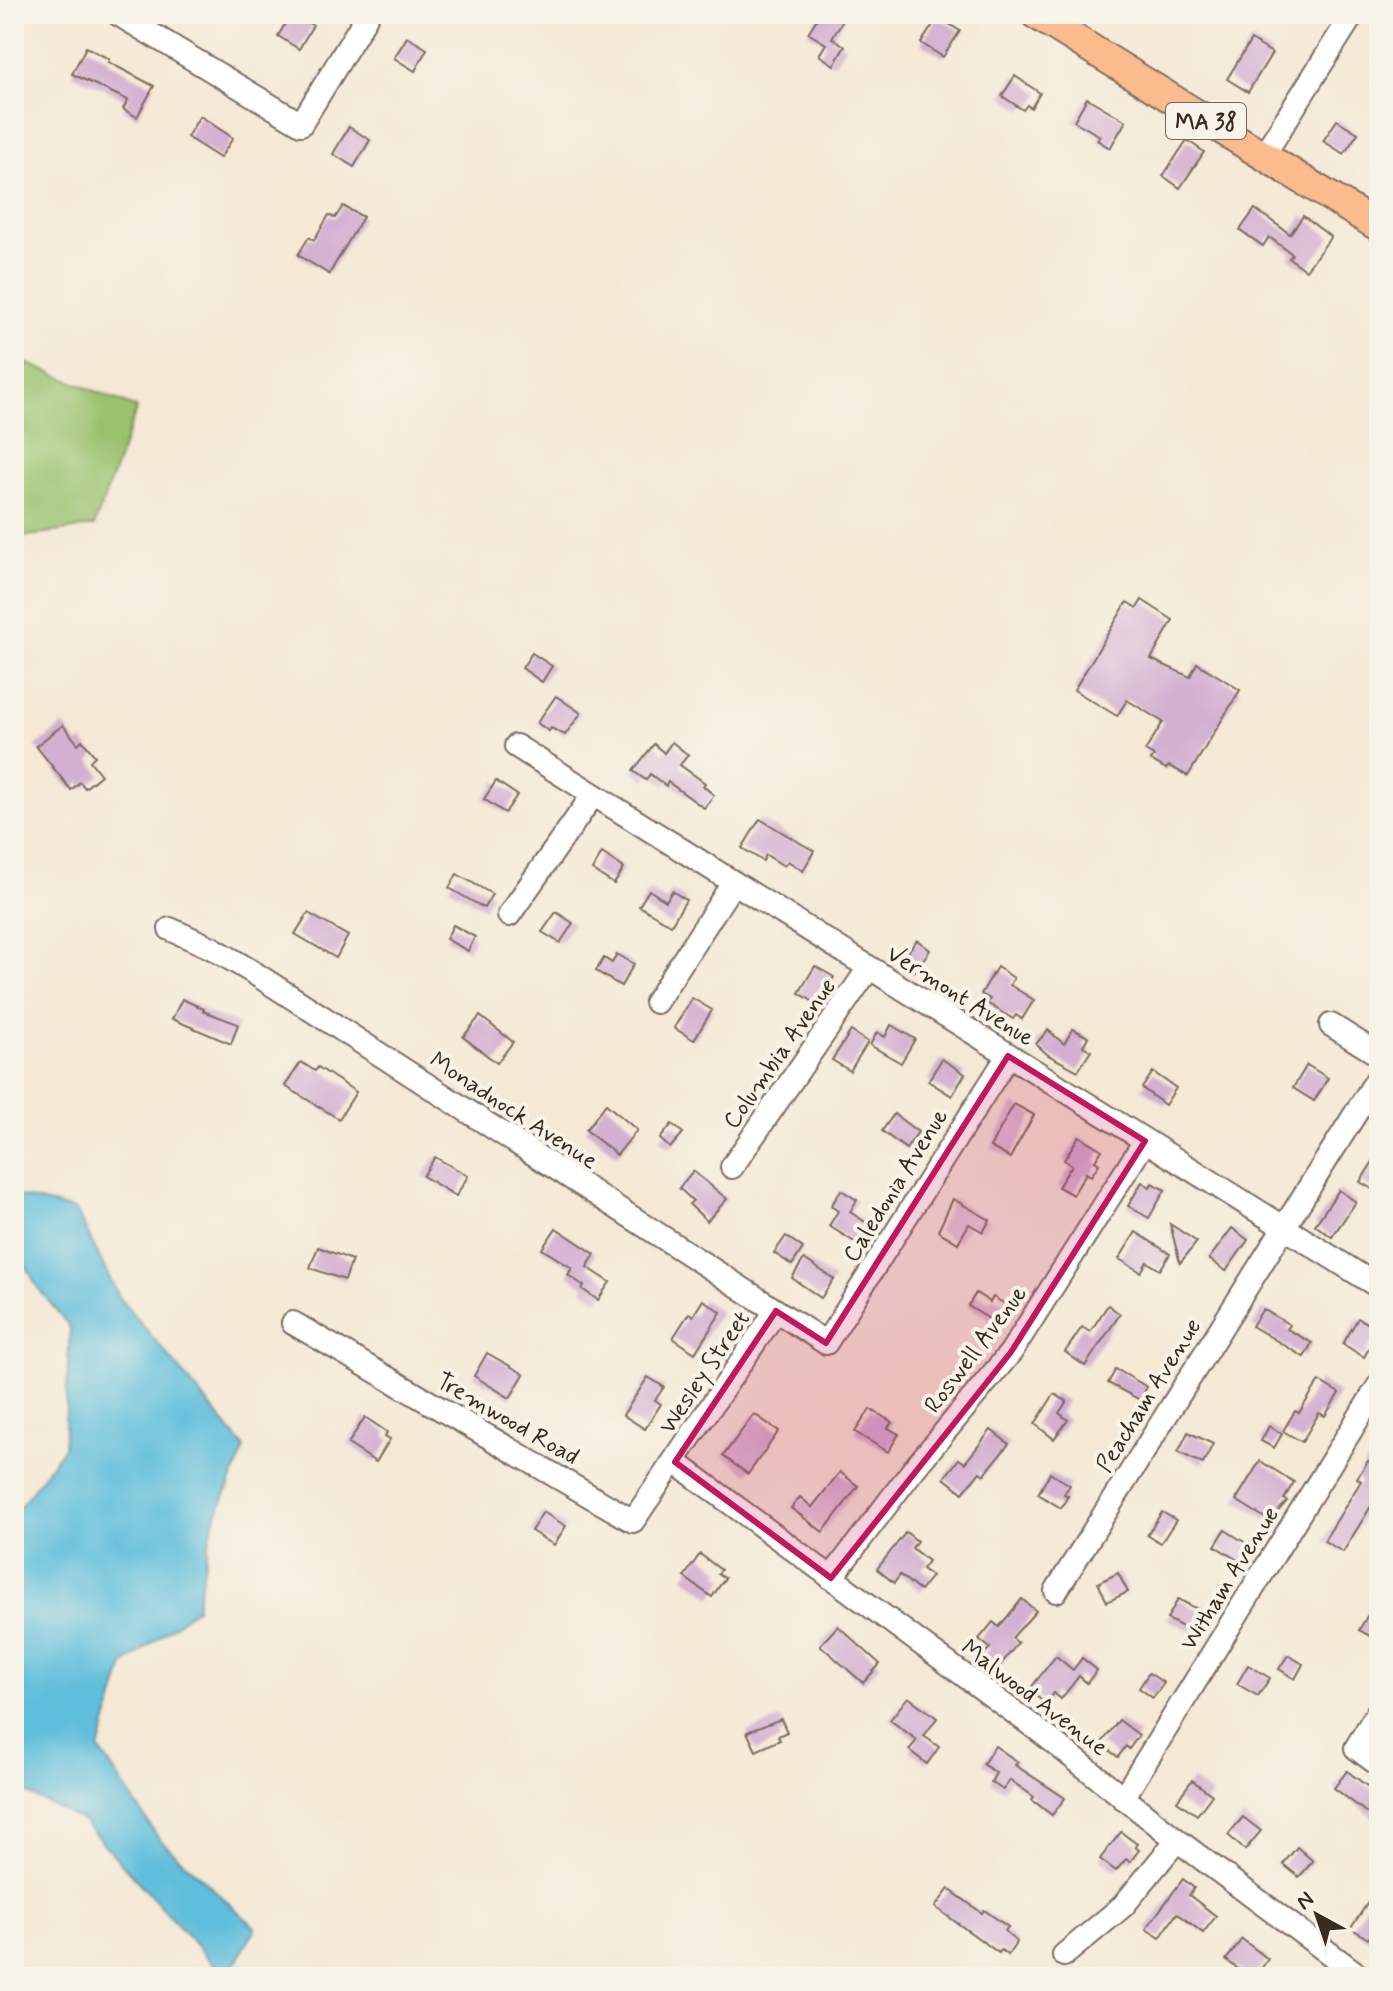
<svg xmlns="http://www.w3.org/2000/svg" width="1393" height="1991" font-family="Mynerve,sans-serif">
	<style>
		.green { fill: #9ac16d; stroke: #6a7646; stroke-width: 2 }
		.water { fill: #5ebedc; stroke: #4c747d; stroke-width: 2 }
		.building { fill: #d3b0d2 }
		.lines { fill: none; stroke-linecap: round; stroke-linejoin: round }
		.minor-casing { stroke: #7c6c5e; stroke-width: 26 }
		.major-casing { stroke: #7c6c5e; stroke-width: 32 }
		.minor { stroke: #fff; stroke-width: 22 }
		.major { stroke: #fbbb8d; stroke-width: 28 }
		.marked { fill: #c2185b; fill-opacity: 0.2; stroke: #c2185b; stroke-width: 6; stroke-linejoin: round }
		.labels { text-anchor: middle; stroke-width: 8; stroke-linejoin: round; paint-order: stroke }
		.shield { fill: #f7f3e8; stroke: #73665b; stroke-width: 2 }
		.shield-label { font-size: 22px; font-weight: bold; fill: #3b2a1e }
		.street-label { font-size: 24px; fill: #3b2a1e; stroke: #f7f3e8 }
	</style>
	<rect width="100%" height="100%" fill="#f7f3e8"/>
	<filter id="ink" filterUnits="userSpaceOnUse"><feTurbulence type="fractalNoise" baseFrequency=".0125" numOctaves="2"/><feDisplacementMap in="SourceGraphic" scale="16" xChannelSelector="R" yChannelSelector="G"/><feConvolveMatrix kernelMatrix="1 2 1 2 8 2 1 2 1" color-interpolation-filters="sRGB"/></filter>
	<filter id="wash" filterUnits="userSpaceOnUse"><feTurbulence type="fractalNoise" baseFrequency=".006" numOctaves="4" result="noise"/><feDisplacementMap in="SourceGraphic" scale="32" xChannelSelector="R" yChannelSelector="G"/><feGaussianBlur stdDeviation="1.8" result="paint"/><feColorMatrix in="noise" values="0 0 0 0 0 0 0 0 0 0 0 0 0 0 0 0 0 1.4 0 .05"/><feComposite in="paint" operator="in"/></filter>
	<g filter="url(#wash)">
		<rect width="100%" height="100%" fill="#f5e8d5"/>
		<polygon class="green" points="14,358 137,408 94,526 14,538"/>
		<polygon class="water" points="14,1195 76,1210 119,1297 245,1448 212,1526 196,1608 124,1665 99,1749 160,1840 256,1928 228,1977 225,1977 83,1821 14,1787 14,1515 64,1447 70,1327 37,1287 14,1241"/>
		<g id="blocks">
			<g class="building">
				<polygon points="291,14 313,25 299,49 278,36"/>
				<polygon points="820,14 847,14 832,38 845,46 834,65 819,55 826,44 808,33"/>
				<polygon points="938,17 960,31 943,57 921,43"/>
				<polygon points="407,37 427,49 415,71 394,58"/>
				<polygon points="1251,40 1272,53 1248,92 1227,79"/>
				<polygon points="86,47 109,59 108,62 154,86 137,117 123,109 128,100 72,74"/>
				<polygon points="1015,76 1040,93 1031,108 1027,105 1023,110 1002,96"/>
				<polygon points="1087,98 1126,121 1110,148 1097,140 1100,136 1074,121"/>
				<polygon points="200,116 233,138 220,158 187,137"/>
				<polygon points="1337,120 1358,133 1344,154 1323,141"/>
				<polygon points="349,127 370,140 354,167 333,154"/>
				<polygon points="1187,140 1204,152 1180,188 1163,176"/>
				<polygon points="343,206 363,217 329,274 298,255 309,237 314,240 329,215 335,218"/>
				<polygon points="1255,209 1290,234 1303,216 1331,237 1306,270 1289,258 1292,254 1269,237 1263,246 1240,230"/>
				<polygon points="1142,600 1173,620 1151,659 1190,677 1197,663 1240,690 1188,776 1169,766 1166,769 1151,760 1154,756 1145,751 1163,722 1127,700 1117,716 1074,690 1127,602 1137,608"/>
				<polygon points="532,653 552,666 542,682 522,668"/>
				<polygon points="556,696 581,713 565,735 551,728 549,731 537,723"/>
				<polygon points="63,725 78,744 82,740 95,756 90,761 101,775 85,788 80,782 71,790 36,746"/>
				<polygon points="672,742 688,755 680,765 705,783 703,786 714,795 704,808 668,782 666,786 650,774 646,780 633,771 654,744 664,753"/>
				<polygon points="496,781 517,795 505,813 484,799"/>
				<polygon points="760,819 814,851 803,871 788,861 784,866 766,855 763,861 742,848"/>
				<polygon points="602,853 624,868 614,884 592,870"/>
				<polygon points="457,874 492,894 484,908 449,888"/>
				<polygon points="649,890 666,901 672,891 686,900 671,925 639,906"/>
				<polygon points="556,912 573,923 560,943 542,932"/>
				<polygon points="308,913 348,936 336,958 295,934"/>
				<polygon points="453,925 475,937 468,951 446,939"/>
				<polygon points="917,940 930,950 915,971 901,961"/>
				<polygon points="617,954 634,964 621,986 596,971 604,958 612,963"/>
				<polygon points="815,966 834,977 817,1004 799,993"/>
				<polygon points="997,967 1014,978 1010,985 1034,1000 1022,1019 1016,1015 1013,1019 987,1003 990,999 981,994"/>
				<polygon points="692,998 712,1010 694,1040 674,1028"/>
				<polygon points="182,999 204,1009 203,1011 238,1024 231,1044 172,1019"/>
				<polygon points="480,1016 513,1042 497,1063 463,1037"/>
				<polygon points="891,1025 915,1039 901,1063 870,1045 877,1032 885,1037"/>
				<polygon points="1073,1029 1088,1037 1083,1046 1091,1051 1078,1071 1048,1055 1036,1044 1048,1030 1064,1044"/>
				<polygon points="851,1031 868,1042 850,1071 832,1060"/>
				<polygon points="942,1059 965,1074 952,1096 928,1081"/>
				<polygon points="301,1062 315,1071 318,1067 356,1092 339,1119 285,1086"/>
				<polygon points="1307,1065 1328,1078 1314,1101 1293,1088"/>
				<polygon points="1153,1072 1176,1088 1165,1105 1142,1088"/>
				<polygon points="606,1104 637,1130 617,1155 586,1130"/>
				<polygon points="1014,1104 1034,1115 1010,1158 990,1147"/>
				<polygon points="894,1114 918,1132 906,1149 882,1131"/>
				<polygon points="672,1124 683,1133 670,1148 660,1139"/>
				<polygon points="1079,1136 1102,1150 1095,1161 1099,1164 1091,1176 1086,1173 1073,1195 1058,1187 1072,1165 1064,1160"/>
				<polygon points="1379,1152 1379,1193 1360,1182"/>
				<polygon points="435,1157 468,1176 456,1196 423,1176"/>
				<polygon points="693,1171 727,1199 707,1221 689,1204 693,1201 679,1188"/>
				<polygon points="1142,1182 1150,1187 1152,1183 1165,1190 1149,1218 1128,1206"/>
				<polygon points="841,1190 857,1200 850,1212 873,1227 861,1246 829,1226 838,1211 831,1206"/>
				<polygon points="1339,1190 1356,1202 1332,1237 1315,1225"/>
				<polygon points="953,1199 990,1220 983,1232 969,1224 958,1243 938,1231"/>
				<polygon points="1170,1224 1197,1242 1180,1263"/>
				<polygon points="556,1228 595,1254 587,1267 610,1282 598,1300 582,1289 584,1286 568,1275 572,1268 542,1249"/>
				<polygon points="1232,1228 1248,1240 1226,1271 1209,1259"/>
				<polygon points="1136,1232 1170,1254 1160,1270 1147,1262 1141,1272 1119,1259"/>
				<polygon points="786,1236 803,1248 792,1265 774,1253"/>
				<polygon points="318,1247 352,1260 345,1280 310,1268"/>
				<polygon points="804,1259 834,1279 821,1298 792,1278"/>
				<polygon points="976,1293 990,1302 993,1297 1005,1304 1003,1307 1010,1311 1001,1326 968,1306"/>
				<polygon points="703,1300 721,1312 695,1353 673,1338 689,1313 693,1316"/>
				<polygon points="1108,1305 1120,1314 1085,1366 1065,1352 1082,1327 1090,1332"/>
				<polygon points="1263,1309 1290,1325 1287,1329 1312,1343 1304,1357 1252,1326"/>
				<polygon points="1358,1318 1379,1330 1364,1357 1343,1344"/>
				<polygon points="487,1353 524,1374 510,1398 474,1376"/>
				<polygon points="1116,1369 1147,1387 1140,1400 1108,1383"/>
				<polygon points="648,1377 664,1387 655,1400 661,1404 645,1429 623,1415"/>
				<polygon points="1319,1381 1339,1393 1325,1416 1319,1413 1302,1442 1283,1431 1295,1411 1299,1413"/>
				<polygon points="1054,1394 1067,1401 1059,1413 1068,1420 1054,1439 1035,1424"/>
				<polygon points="870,1409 892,1422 888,1428 899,1434 888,1452 855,1432"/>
				<polygon points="754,1414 779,1431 748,1474 723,1456"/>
				<polygon points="365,1417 387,1432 385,1436 390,1439 376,1462 348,1444"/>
				<polygon points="1269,1426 1282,1434 1274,1448 1261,1441"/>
				<polygon points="991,1430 1009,1444 984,1475 980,1472 963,1493 944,1478 959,1459 965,1463"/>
				<polygon points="1188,1432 1213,1444 1203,1464 1178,1452"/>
				<polygon points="1260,1461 1294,1482 1284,1499 1287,1501 1270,1521 1236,1500"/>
				<polygon points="1368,1461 1379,1467 1379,1493 1343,1552 1324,1541 1361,1481 1357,1478"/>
				<polygon points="840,1472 858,1486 823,1532 791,1508 800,1497 812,1507"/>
				<polygon points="1050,1473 1070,1485 1064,1494 1068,1496 1061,1508 1038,1494"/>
				<polygon points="543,1512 566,1526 554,1545 531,1531"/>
				<polygon points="1162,1512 1176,1520 1161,1543 1147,1535"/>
				<polygon points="1225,1530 1254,1548 1244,1564 1215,1546"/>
				<polygon points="906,1532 917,1541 912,1548 928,1561 922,1569 932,1576 920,1591 900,1575 894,1583 877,1569"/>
				<polygon points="700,1554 721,1570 718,1574 725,1578 712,1597 684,1577"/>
				<polygon points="1118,1573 1128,1592 1107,1602 1098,1583"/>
				<polygon points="1379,1596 1379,1641 1359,1630"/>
				<polygon points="1022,1599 1036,1611 1012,1638 1018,1643 998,1668 983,1655 990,1648 979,1639 993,1622 999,1627"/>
				<polygon points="1178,1599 1201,1611 1191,1631 1167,1619"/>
				<polygon points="838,1626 880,1664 863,1683 820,1645"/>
				<polygon points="1288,1655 1303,1664 1295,1679 1279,1669"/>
				<polygon points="1056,1656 1073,1670 1082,1658 1097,1670 1087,1683 1079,1676 1061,1699 1054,1693 1046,1704 1029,1690"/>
				<polygon points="1248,1665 1270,1678 1258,1696 1237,1684"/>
				<polygon points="1149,1673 1164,1683 1153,1698 1139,1688"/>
				<polygon points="908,1697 937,1718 924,1736 939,1747 927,1764 909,1750 917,1740 890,1720"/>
				<polygon points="781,1719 787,1732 778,1736 780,1740 756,1751 747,1732"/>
				<polygon points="1119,1720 1139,1735 1129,1749 1126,1746 1118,1757 1101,1744"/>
				<polygon points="995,1746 1018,1762 1015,1765 1065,1798 1052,1815 1032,1800 1034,1797 1010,1780 1003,1790 991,1782 996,1773 983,1764"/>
				<polygon points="1347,1771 1379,1795 1379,1822 1334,1788"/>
				<polygon points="1192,1780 1212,1795 1197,1815 1177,1801"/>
				<polygon points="1243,1817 1261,1831 1245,1850 1228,1835"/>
				<polygon points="1121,1832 1137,1844 1135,1847 1139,1850 1130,1862 1126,1859 1116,1871 1100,1859"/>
				<polygon points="1297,1847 1313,1861 1299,1877 1283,1864"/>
				<polygon points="1183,1879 1194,1888 1189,1895 1216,1916 1203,1933 1177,1913 1160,1938 1146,1929"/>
				<polygon points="949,1889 982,1913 984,1910 1008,1927 1005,1931 1017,1942 1008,1955 1001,1950 999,1953 935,1907"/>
				<polygon points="1369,1901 1379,1908 1379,1923 1368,1939 1351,1928"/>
				<polygon points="1242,1939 1268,1959 1255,1977 1249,1977 1226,1960"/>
			</g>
		</g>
	</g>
	<g filter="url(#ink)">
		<use href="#blocks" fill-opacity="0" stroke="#7c6c5e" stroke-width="2"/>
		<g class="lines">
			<g class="minor-casing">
				<g id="minor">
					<polyline points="118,14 301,124 368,14"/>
					<polyline points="1263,156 1353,14"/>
					<polyline points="516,746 1379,1287"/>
					<polyline points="509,915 593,795"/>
					<polyline points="170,929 212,948 251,971 826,1343 1008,1056"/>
					<polyline points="656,1002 733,883"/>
					<polyline points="1331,1025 1379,1055"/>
					<polyline points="732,1167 869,968"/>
					<polyline points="293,1323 633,1521 776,1311"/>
					<polyline points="675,1462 1042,1733 1177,1840 1361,1977"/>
					<polyline points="831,1578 913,1470 1011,1352 1145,1141"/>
					<polyline points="1056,1591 1379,1076"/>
					<polyline points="1379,1710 1356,1748 1379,1765"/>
					<polyline points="1123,1798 1379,1385"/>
					<polyline points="1064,1955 1123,1906 1177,1840"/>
				</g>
			</g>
			<g class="major-casing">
				<polyline id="major" points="1035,14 1379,227"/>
			</g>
			<use href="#minor" class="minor"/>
			<use href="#major" class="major"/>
		</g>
	</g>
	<path class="marked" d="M1008 1056 1145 1141 1011 1352 831 1578 675 1462 776 1311 826 1343Z"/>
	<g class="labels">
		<rect class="shield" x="1166" y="103" width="80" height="36" rx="6"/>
		<g class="shield-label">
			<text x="1206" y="129">MA 38</text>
		</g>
		<g class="street-label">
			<text transform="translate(961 995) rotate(32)" y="8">Vermont Avenue</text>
			<text transform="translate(779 1053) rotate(-55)" y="8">Columbia Avenue</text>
			<text transform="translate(514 1110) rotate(33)" y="8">Monadnock Avenue</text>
			<text transform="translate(895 1185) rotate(-58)" y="8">Caledonia Avenue</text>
			<text transform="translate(975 1349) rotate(-53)" y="8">Roswell Avenue</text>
			<text transform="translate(704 1372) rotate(-56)" y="8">Wesley Street</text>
			<text transform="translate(1148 1395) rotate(-58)" y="8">Peacham Avenue</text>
			<text transform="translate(508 1418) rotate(30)" y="8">Tremwood Road</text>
			<text transform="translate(1229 1578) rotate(-58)" y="8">Witham Avenue</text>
			<text transform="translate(1035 1697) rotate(37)" y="8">Malwood Avenue</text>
		</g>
	</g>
	<rect width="1393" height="1991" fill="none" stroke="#f7f3e8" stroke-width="48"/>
	<g transform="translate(1317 1915) rotate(320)" stroke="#f7f3e8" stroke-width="6" paint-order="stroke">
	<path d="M0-6L14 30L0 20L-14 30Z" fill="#3b2a1e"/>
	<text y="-12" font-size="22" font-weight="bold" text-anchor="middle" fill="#3b2a1e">N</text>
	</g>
</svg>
